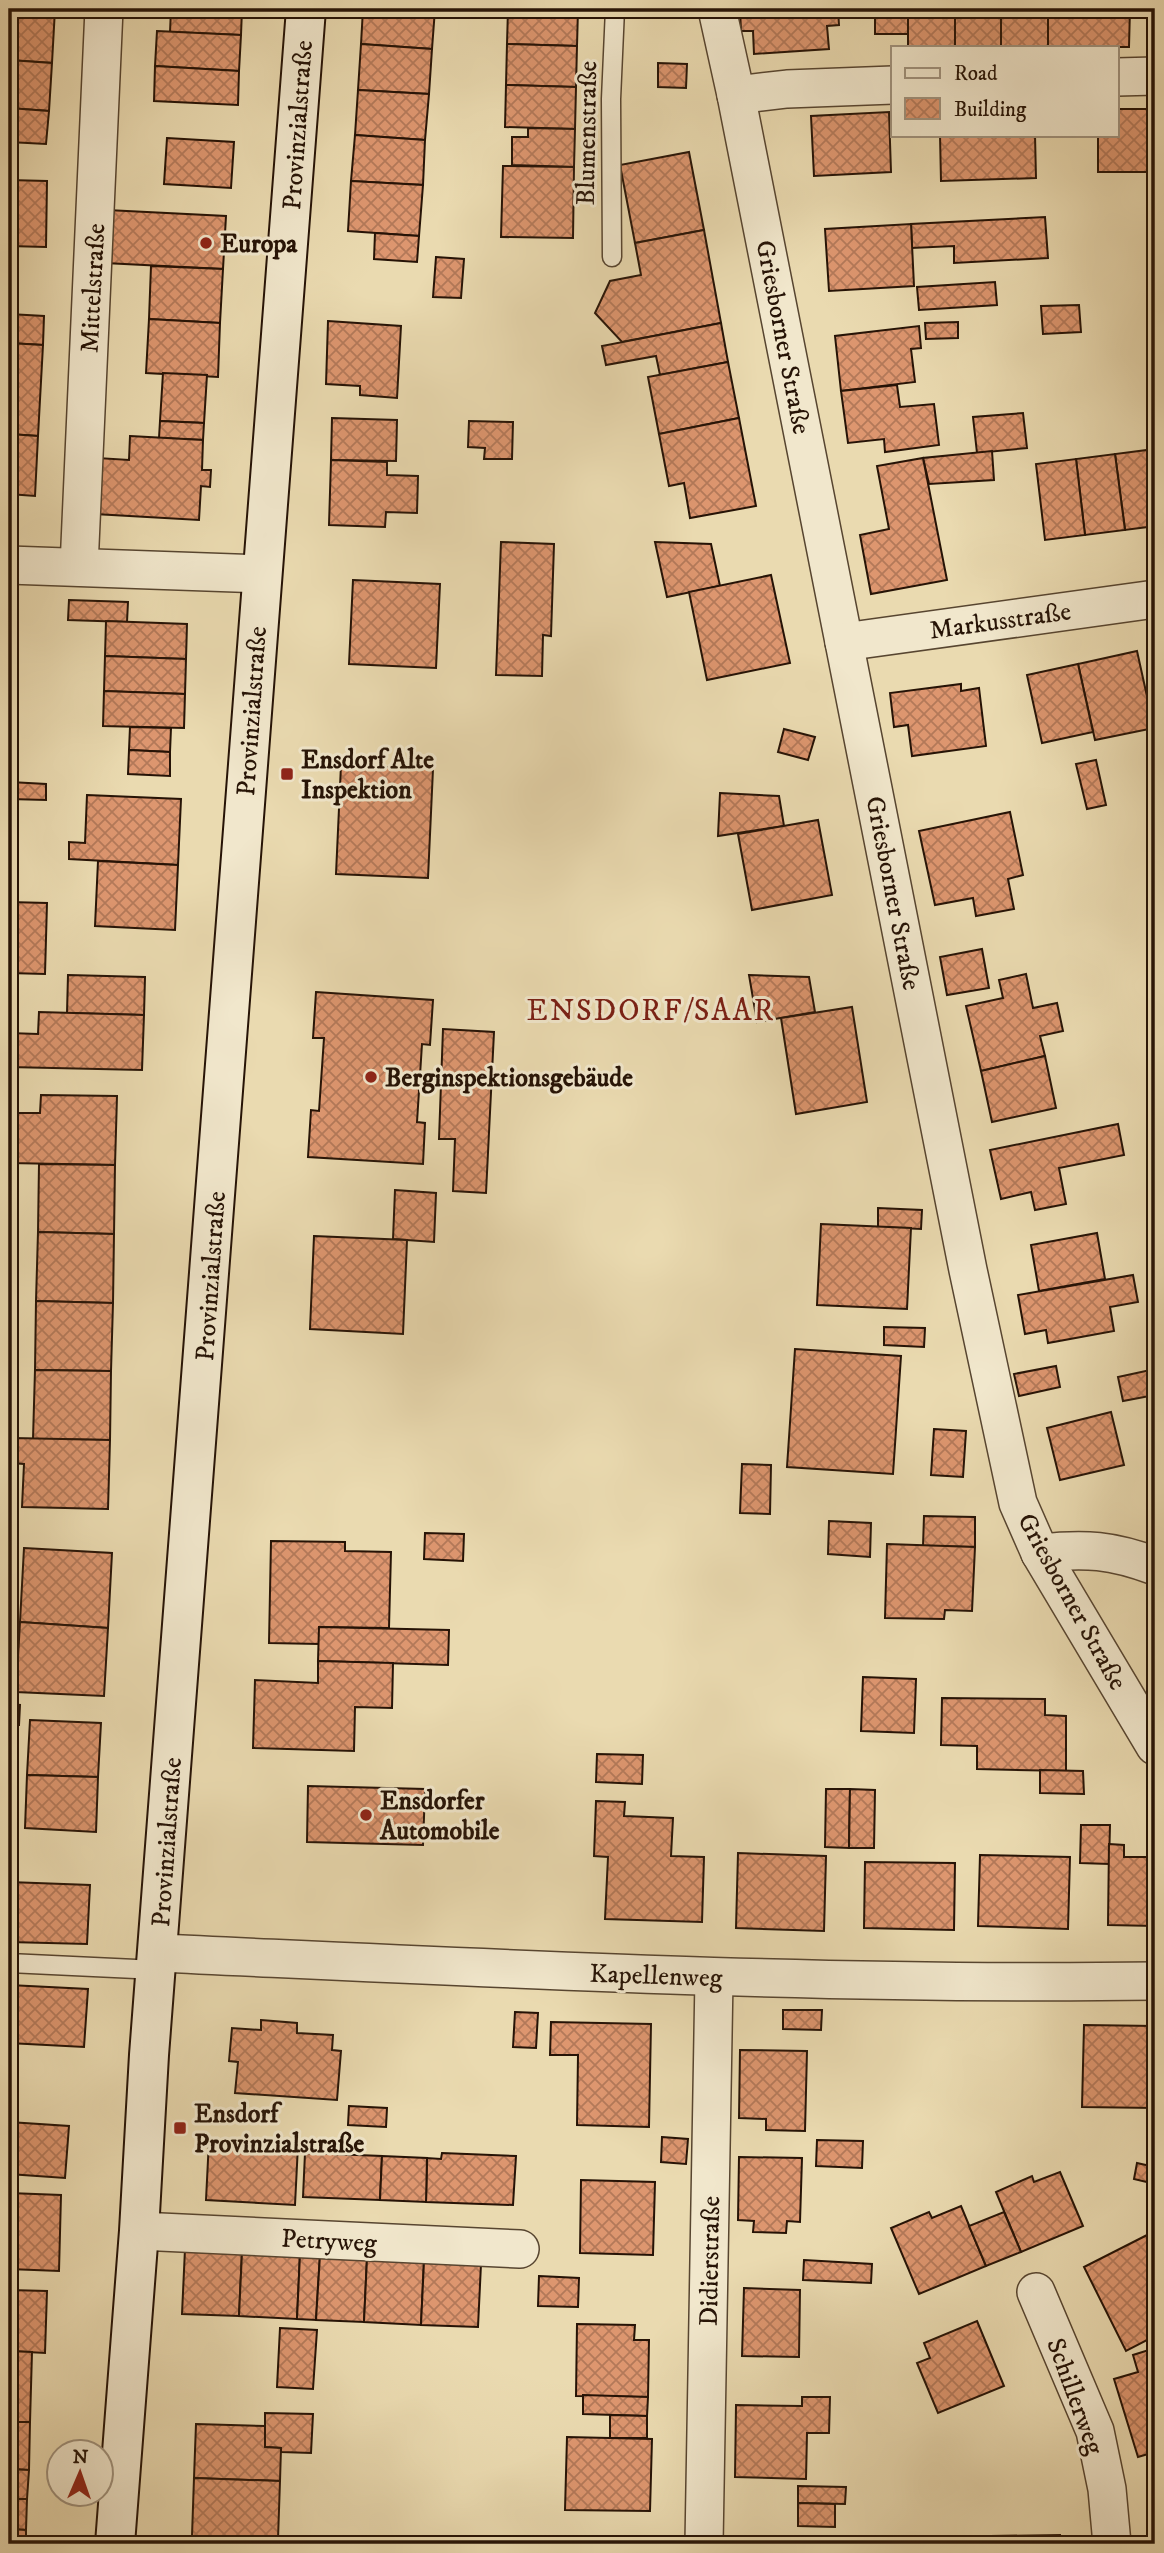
<svg xmlns="http://www.w3.org/2000/svg" width="1164" height="2553" font-family="'IM FELL DW Pica',serif">
	<style>
		.building { fill: url(#building-cross-hatch); stroke: #261306; stroke-width: 2 }
		.lines { fill: none; stroke-linecap: round; stroke-linejoin: round }
		.lane-casing { stroke: #574530; stroke-width: 21 }
		.street-casing { stroke: #574530; stroke-width: 40 }
		.secondary-casing { stroke: #261306; stroke-width: 42 }
		.lane { stroke: #f1e7cc; stroke-width: 18 }
		.street { stroke: #f1e7cc; stroke-width: 37 }
		.secondary { stroke: #f1e7cc; stroke-width: 38 }
		.poi-dot { fill: #8f2418; stroke: #f1e7cc; stroke-width: 2.5 }
		.labels { text-anchor: middle; stroke-width: 6; stroke-linejoin: round; paint-order: stroke }
		.street-label { font-size: 26px; fill: #261306; stroke: #f1e7cc }
		.poi-label { font-size: 26px; font-weight: bold; fill: #261306; stroke: #f1e7cc; text-anchor: start }
		.quarter-label { font-size: 30px; letter-spacing: 2px; fill: #7a1f14; stroke: #f1e7cc }
	</style>
	<defs>
		<pattern id="building-cross-hatch" width="8" height="8" patternUnits="userSpaceOnUse" patternTransform="scale(1.75)"><rect width="8" height="8" fill="#dd966f"/><path d="M0 0l8 8M0 8l8-8" fill="none" stroke="#b37959"/></pattern>
	</defs>
	<rect width="100%" height="100%" fill="#eadab0"/>
	<filter id="stains"><feTurbulence type="fractalNoise" baseFrequency=".00286" numOctaves="4"/><feColorMatrix values="0 0 0 0 .2 0 0 0 0 .09 0 0 0 0 .02 0 0 0 .5 -.17"/></filter>
	<radialGradient id="worn" r=".72"><stop offset=".6" stop-color="#630" stop-opacity="0"/><stop offset="1" stop-color="#630" stop-opacity=".3"/></radialGradient>
	<g class="building">
		<polygon points="9,9 55,9 52,63 9,60"/>
		<polygon points="171,9 242,9 241,35 170,32"/>
		<polygon points="363,9 435,9 432,49 361,44"/>
		<polygon points="508,9 578,9 577,46 507,44"/>
		<polygon points="740,9 838,9 839,25 827,26 829,49 754,54 753,31 741,31"/>
		<rect x="875" y="9" width="33" height="25"/>
		<rect x="908" y="9" width="47" height="38"/>
		<rect x="955" y="9" width="46" height="38"/>
		<rect x="1001" y="9" width="47" height="38"/>
		<polygon points="1048,9 1130,9 1129,47 1048,47"/>
		<polygon points="157,31 241,35 239,71 155,66"/>
		<polygon points="361,44 432,49 429,94 358,90"/>
		<polygon points="507,44 577,46 576,87 506,85"/>
		<polygon points="9,60 52,63 49,111 9,108"/>
		<polygon points="658,63 687,64 686,88 658,87"/>
		<polygon points="155,66 239,71 238,105 154,101"/>
		<polygon points="506,85 576,87 575,129 505,127"/>
		<polygon points="358,90 429,94 425,140 355,135"/>
		<polygon points="9,108 49,111 46,144 9,142"/>
		<polygon points="1117,109 1151,109 1152,172 1098,172 1098,135 1117,135"/>
		<polygon points="1151,109 1155,109 1155,172 1152,172"/>
		<polygon points="889,112 891,172 814,176 811,116"/>
		<polygon points="528,128 575,129 574,167 512,165 512,137 528,137"/>
		<polygon points="355,135 425,140 423,185 351,181"/>
		<polygon points="940,135 1035,135 1036,178 941,181"/>
		<polygon points="167,138 234,142 231,188 164,184"/>
		<polygon points="689,152 704,230 635,243 620,165"/>
		<polygon points="503,166 574,167 573,238 501,237"/>
		<polygon points="9,180 47,181 46,247 9,246"/>
		<polygon points="351,181 423,185 419,236 348,231"/>
		<polygon points="107,210 226,216 223,269 105,263"/>
		<polygon points="1045,217 1048,258 954,263 954,246 912,248 911,224"/>
		<polygon points="911,224 914,286 829,291 825,229"/>
		<polygon points="704,230 721,323 622,342 595,313 610,281 641,275 635,243"/>
		<polygon points="375,233 419,236 417,262 374,259"/>
		<polygon points="436,257 464,259 461,298 433,297"/>
		<polygon points="151,266 223,269 220,323 149,319"/>
		<polygon points="995,282 997,305 919,310 917,287"/>
		<polygon points="1079,305 1081,332 1043,334 1041,306"/>
		<polygon points="9,314 44,316 43,345 9,343"/>
		<polygon points="149,319 220,323 218,377 146,373"/>
		<polygon points="328,321 401,326 397,398 360,395 360,386 326,384"/>
		<polygon points="958,322 958,338 926,339 925,323"/>
		<polygon points="721,323 728,362 660,375 656,356 606,365 602,346"/>
		<polygon points="919,326 921,348 911,349 915,382 841,391 835,336"/>
		<polygon points="9,343 43,345 38,436 9,434"/>
		<polygon points="728,362 739,418 659,434 648,377"/>
		<polygon points="163,373 207,375 204,423 160,421"/>
		<polygon points="897,385 900,407 934,404 939,445 885,452 884,439 848,443 841,391"/>
		<polygon points="1023,413 1027,448 977,453 973,417"/>
		<polygon points="332,418 397,420 396,461 331,460"/>
		<polygon points="739,418 756,506 690,518 684,483 669,486 659,434"/>
		<polygon points="160,421 204,423 203,440 159,438"/>
		<polygon points="469,421 513,422 512,459 484,459 485,448 468,447"/>
		<polygon points="9,434 38,436 35,496 9,494"/>
		<polygon points="130,436 203,440 202,470 211,470 210,487 201,486 199,520 95,514 98,458 129,460"/>
		<polygon points="1155,449 1155,526 1125,530 1115,454"/>
		<polygon points="992,451 994,480 929,484 923,458"/>
		<polygon points="1115,454 1125,530 1085,535 1076,459"/>
		<polygon points="923,458 947,580 871,594 860,535 889,529 877,466"/>
		<polygon points="1076,459 1085,535 1045,540 1036,464"/>
		<polygon points="331,460 387,462 387,475 418,476 417,513 386,512 385,527 329,525"/>
		<polygon points="501,542 554,544 551,636 543,635 542,676 496,675"/>
		<polygon points="655,542 711,544 720,586 667,597"/>
		<polygon points="771,575 790,663 707,680 689,592"/>
		<polygon points="353,580 440,584 436,668 349,664"/>
		<polygon points="69,600 128,602 127,622 68,620"/>
		<polygon points="9,616 16,616 15,687 9,687"/>
		<polygon points="106,621 187,624 186,659 105,656"/>
		<polygon points="1137,651 1154,728 1095,740 1078,664"/>
		<polygon points="105,656 186,659 185,694 104,691"/>
		<polygon points="1078,664 1093,732 1042,743 1027,675"/>
		<polygon points="961,684 961,691 979,688 986,746 912,756 908,725 894,727 890,693"/>
		<polygon points="104,691 185,694 184,728 103,726"/>
		<polygon points="130,727 171,728 170,752 129,750"/>
		<polygon points="784,729 815,737 808,760 778,752"/>
		<polygon points="129,750 170,752 170,776 128,774"/>
		<polygon points="1096,760 1106,805 1087,809 1076,764"/>
		<polygon points="1155,764 1155,791 1148,766"/>
		<polygon points="341,765 433,769 428,878 336,874"/>
		<polygon points="10,782 46,784 46,800 10,799"/>
		<polygon points="720,793 779,796 784,826 718,836"/>
		<polygon points="87,795 181,799 178,865 69,859 69,842 85,843"/>
		<polygon points="1010,812 1023,875 1008,879 1014,909 976,916 973,898 935,905 919,831"/>
		<polygon points="818,820 832,895 752,910 738,834"/>
		<polygon points="98,861 178,865 175,930 95,926"/>
		<polygon points="9,902 47,903 45,974 9,973"/>
		<polygon points="982,949 989,988 947,995 940,957"/>
		<polygon points="1026,974 1033,1008 1057,1003 1063,1031 1040,1036 1045,1056 981,1071 966,1006 1003,998 999,980"/>
		<polygon points="68,975 145,977 144,1015 67,1013"/>
		<polygon points="749,975 809,977 815,1012 757,1022"/>
		<polygon points="316,992 433,1000 430,1045 422,1044 417,1122 425,1123 423,1164 308,1157 311,1110 319,1111 324,1038 313,1038"/>
		<polygon points="852,1007 867,1102 796,1114 781,1018"/>
		<polygon points="39,1012 144,1015 142,1070 9,1067 9,1033 38,1034"/>
		<polygon points="443,1029 494,1032 486,1193 453,1191 455,1139 439,1139"/>
		<polygon points="1045,1056 1056,1108 992,1122 981,1071"/>
		<polygon points="41,1095 117,1096 115,1165 9,1163 10,1113 40,1113"/>
		<polygon points="1118,1124 1124,1155 1059,1168 1066,1204 1035,1210 1031,1192 1001,1199 990,1150"/>
		<polygon points="39,1164 115,1165 114,1234 38,1232"/>
		<polygon points="395,1190 436,1193 434,1242 393,1239"/>
		<polygon points="878,1208 922,1210 921,1229 878,1227"/>
		<polygon points="821,1224 911,1228 907,1309 817,1305"/>
		<polygon points="38,1232 114,1234 113,1303 36,1301"/>
		<polygon points="1097,1233 1105,1279 1039,1291 1031,1245"/>
		<polygon points="314,1236 407,1240 403,1334 310,1329"/>
		<polygon points="1133,1275 1138,1302 1110,1307 1114,1331 1048,1343 1046,1330 1025,1334 1018,1295"/>
		<polygon points="36,1301 113,1303 111,1371 35,1370"/>
		<polygon points="884,1327 925,1328 924,1347 884,1345"/>
		<polygon points="795,1349 901,1356 893,1474 787,1467"/>
		<polygon points="1056,1366 1060,1387 1019,1396 1014,1374"/>
		<polygon points="1155,1369 1155,1395 1123,1401 1118,1377"/>
		<polygon points="35,1370 111,1371 110,1440 33,1439"/>
		<polygon points="1111,1412 1124,1465 1060,1480 1047,1428"/>
		<polygon points="934,1429 966,1431 963,1477 931,1475"/>
		<polygon points="13,1438 110,1440 108,1509 22,1507 24,1464 12,1463"/>
		<polygon points="742,1464 771,1465 770,1514 740,1513"/>
		<polygon points="924,1516 975,1517 975,1547 923,1546"/>
		<polygon points="829,1521 871,1523 870,1557 828,1554"/>
		<polygon points="425,1533 464,1534 463,1561 424,1559"/>
		<polygon points="271,1541 345,1542 345,1551 391,1552 389,1628 319,1627 319,1644 269,1643"/>
		<polygon points="887,1544 975,1547 972,1611 945,1610 944,1619 885,1618"/>
		<polygon points="24,1548 112,1553 108,1628 20,1622"/>
		<polygon points="20,1622 108,1628 104,1696 16,1692"/>
		<polygon points="319,1627 449,1630 448,1665 318,1661"/>
		<polygon points="318,1661 393,1663 392,1708 355,1707 354,1751 253,1748 255,1680 318,1683"/>
		<polygon points="863,1677 916,1679 914,1733 861,1731"/>
		<polygon points="942,1698 1045,1699 1045,1715 1066,1716 1066,1771 977,1769 977,1746 941,1745"/>
		<polygon points="9,1704 20,1705 19,1725 9,1725"/>
		<polygon points="30,1720 101,1723 98,1777 27,1775"/>
		<polygon points="597,1754 643,1755 642,1784 596,1782"/>
		<polygon points="1040,1770 1083,1771 1084,1794 1040,1793"/>
		<polygon points="27,1775 98,1777 96,1832 25,1828"/>
		<polygon points="308,1786 425,1789 423,1845 307,1842"/>
		<polygon points="826,1789 850,1789 849,1848 825,1847"/>
		<polygon points="850,1789 875,1790 874,1848 849,1848"/>
		<polygon points="596,1801 625,1802 624,1816 673,1818 671,1856 704,1857 702,1922 605,1919 608,1857 594,1856"/>
		<polygon points="1081,1825 1110,1825 1109,1864 1080,1863"/>
		<polygon points="1109,1844 1124,1845 1124,1857 1155,1857 1155,1926 1108,1925"/>
		<polygon points="738,1853 826,1856 824,1931 736,1928"/>
		<polygon points="980,1855 1070,1857 1068,1929 978,1926"/>
		<polygon points="865,1862 955,1863 954,1930 864,1928"/>
		<polygon points="9,1882 90,1885 87,1944 9,1942"/>
		<polygon points="9,1985 88,1989 84,2047 9,2043"/>
		<polygon points="783,2010 822,2010 821,2030 783,2029"/>
		<polygon points="515,2012 538,2013 536,2048 513,2047"/>
		<polygon points="261,2020 297,2023 297,2033 333,2035 332,2050 341,2051 337,2100 235,2093 238,2062 229,2061 232,2028 261,2030"/>
		<polygon points="551,2022 651,2024 649,2127 577,2125 578,2055 550,2055"/>
		<polygon points="1084,2025 1155,2026 1155,2108 1082,2107"/>
		<polygon points="740,2050 807,2051 805,2131 766,2130 766,2119 739,2118"/>
		<polygon points="349,2106 387,2108 386,2127 348,2125"/>
		<polygon points="9,2122 69,2126 65,2178 9,2174"/>
		<polygon points="662,2137 688,2139 686,2164 661,2162"/>
		<polygon points="209,2140 298,2145 295,2205 206,2200"/>
		<polygon points="817,2140 863,2141 862,2168 816,2166"/>
		<polygon points="305,2153 382,2156 380,2200 303,2197"/>
		<polygon points="442,2153 516,2156 513,2205 426,2202 427,2158 441,2159"/>
		<polygon points="382,2156 427,2158 426,2202 380,2200"/>
		<polygon points="739,2157 802,2158 800,2222 787,2221 786,2233 753,2232 754,2221 738,2220"/>
		<polygon points="1137,2163 1155,2167 1155,2184 1134,2179"/>
		<polygon points="1060,2172 1083,2226 1021,2252 996,2192 1032,2176 1034,2182"/>
		<polygon points="581,2180 655,2182 653,2255 580,2253"/>
		<polygon points="9,2193 61,2195 59,2271 9,2269"/>
		<polygon points="961,2206 986,2266 919,2294 891,2228 929,2212 932,2218"/>
		<polygon points="1004,2212 1021,2252 986,2266 969,2226"/>
		<polygon points="1155,2231 1155,2336 1126,2351 1084,2267"/>
		<polygon points="185,2249 242,2252 239,2316 182,2314"/>
		<polygon points="242,2252 300,2254 297,2319 239,2316"/>
		<polygon points="300,2254 320,2255 316,2320 297,2319"/>
		<polygon points="320,2255 367,2258 364,2322 316,2320"/>
		<polygon points="367,2258 424,2261 421,2325 364,2322"/>
		<polygon points="804,2260 872,2264 871,2283 803,2280"/>
		<polygon points="424,2261 481,2264 478,2327 421,2325"/>
		<polygon points="539,2276 579,2278 578,2307 538,2306"/>
		<polygon points="744,2288 800,2290 799,2357 742,2356"/>
		<polygon points="9,2290 47,2291 45,2353 9,2351"/>
		<polygon points="977,2321 1004,2386 938,2413 917,2363 930,2358 924,2343"/>
		<polygon points="577,2324 635,2325 634,2340 649,2340 648,2397 576,2396"/>
		<polygon points="280,2328 317,2330 313,2389 277,2387"/>
		<polygon points="1155,2348 1155,2452 1138,2457 1114,2379 1138,2372 1133,2355"/>
		<polygon points="9,2351 32,2352 30,2422 9,2422"/>
		<polygon points="583,2395 648,2397 647,2416 583,2414"/>
		<polygon points="802,2397 830,2397 829,2433 807,2433 806,2479 735,2477 736,2405 802,2406"/>
		<polygon points="265,2413 313,2414 311,2453 281,2452 281,2448 265,2447"/>
		<polygon points="610,2415 647,2416 647,2438 610,2438"/>
		<polygon points="9,2422 30,2422 29,2470 9,2469"/>
		<polygon points="196,2424 265,2426 265,2447 281,2448 280,2481 194,2478"/>
		<polygon points="567,2437 652,2439 650,2511 565,2510"/>
		<polygon points="9,2469 29,2470 27,2499 9,2499"/>
		<polygon points="194,2478 280,2481 278,2539 192,2536"/>
		<polygon points="798,2486 846,2487 845,2504 798,2503"/>
		<polygon points="9,2499 27,2499 26,2530 9,2529"/>
		<polygon points="798,2503 835,2504 835,2527 798,2526"/>
		<polygon points="9,2529 26,2530 26,2544 9,2544"/>
		<polygon points="1060,2535 1060,2544 991,2544 991,2536"/>
		<polygon points="739,2536 801,2537 801,2544 738,2544"/>
	</g>
	<g class="lines">
		<g class="lane-casing">
			<g id="lane">
				<polyline points="612,257 611,99 615,9"/>
				<polyline points="9,1963 157,1970"/>
			</g>
		</g>
		<g class="street-casing">
			<g id="street">
				<polyline points="717,9 736,95 968,1270 1018,1503 1040,1553 1155,1746"/>
				<polyline points="1117,77 1155,76"/>
				<polyline points="736,95 787,89 893,85"/>
				<polyline points="9,565 261,574"/>
				<polyline points="79,567 104,9"/>
				<polyline points="844,642 1155,599"/>
				<path d="M1040 1553C1086 1548 1112 1550 1155 1566"/>
				<path d="M158 1953C490 1968 822 1986 1155 1981"/>
				<polyline points="139,2231 520,2249"/>
				<polyline points="1036,2292 1095,2431 1107,2489 1112,2544"/>
				<polyline points="704,2544 714,1978"/>
			</g>
		</g>
		<g class="secondary-casing">
			<polyline id="secondary" points="115,2544 139,2231 149,2055 306,9"/>
		</g>
		<use href="#lane" class="lane"/>
		<use href="#street" class="street"/>
		<use href="#secondary" class="secondary"/>
	</g>
	<g class="poi-dot">
		<circle cx="206" cy="243" r="7"/>
		<rect x="280" y="767" width="14" height="14" rx="3.5"/>
		<circle cx="371" cy="1077" r="7"/>
		<circle cx="366" cy="1815" r="7"/>
		<rect x="173" y="2121" width="14" height="14" rx="3.5"/>
	</g>
	<g class="labels">
		<g class="street-label">
			<text transform="translate(297 125) rotate(-86)" y="9">Provinzialstraße</text>
			<text transform="translate(586 133) rotate(-89)" y="9">Blumenstraße</text>
			<text transform="translate(92 288) rotate(-87)" y="9">Mittelstraße</text>
			<text transform="translate(784 337) rotate(79)" y="9">Griesborner Straße</text>
			<text transform="translate(1000 620) rotate(-8)" y="9">Markusstraße</text>
			<text transform="translate(251 711) rotate(-86)" y="9">Provinzialstraße</text>
			<text transform="translate(894 893) rotate(79)" y="9">Griesborner Straße</text>
			<text transform="translate(210 1276) rotate(-86)" y="9">Provinzialstraße</text>
			<text transform="translate(1073 1601) rotate(61)" y="9">Griesborner Straße</text>
			<text transform="translate(166 1842) rotate(-86)" y="9">Provinzialstraße</text>
			<text transform="translate(656 1975) rotate(2)" y="9">Kapellenweg</text>
			<text transform="translate(329 2240) rotate(3)" y="9">Petryweg</text>
			<text transform="translate(709 2261) rotate(-89)" y="9">Didierstraße</text>
			<text transform="translate(1076 2396) rotate(70)" y="9">Schillerweg</text>
		</g>
		<g class="poi-label">
			<text x="220" y="252">Europa</text>
			<text x="301" y="768">Ensdorf Alte<tspan x="301" dy="30">Inspektion</tspan></text>
			<text x="385" y="1086">Berginspektionsgebäude</text>
			<text x="380" y="1809">Ensdorfer<tspan x="380" dy="30">Automobile</tspan></text>
			<text x="194" y="2122">Ensdorf<tspan x="194" dy="30">Provinzialstraße</tspan></text>
		</g>
		<g class="quarter-label">
			<text x="651" y="1020">ENSDORF/SAAR</text>
		</g>
	</g>
	<rect width="1164" height="2553" fill="none" stroke="#eadab0" stroke-width="35"/>
	<rect x="10" y="10" width="1143" height="2532" fill="none" stroke="#261306" stroke-width="3.5"/>
	<rect x="18" y="18" width="1129" height="2518" fill="none" stroke="#261306" stroke-width="2"/>
	<rect x="891" y="46" width="228" height="91" fill="#f1e7cc" stroke="#a0927d" stroke-width="2"/>
	<rect x="905" y="68" width="35" height="10" fill="#f1e7cc" stroke="#a0927d" stroke-width="2"/>
	<text x="954" y="80" font-size="21" fill="#261306">Road</text>
	<rect x="905" y="98" width="35" height="21" fill="url(#building-cross-hatch)" stroke="#a0927d" stroke-width="2"/>
	<text x="954" y="116" font-size="21" fill="#261306">Building</text>
	<g transform="translate(80 2473) rotate(2)"><circle r="33" fill="#f1e7cc" stroke="#a0927d" stroke-width="2"/>
	<path d="M0-5L12 26L0 18L-12 26Z" fill="#8f2418"/>
	<text y="-10" font-size="19" font-weight="bold" text-anchor="middle" fill="#261306">N</text>
	</g>
	<rect width="100%" height="100%" filter="url(#stains)"/>
	<rect width="100%" height="100%" fill="url(#worn)"/>
</svg>
